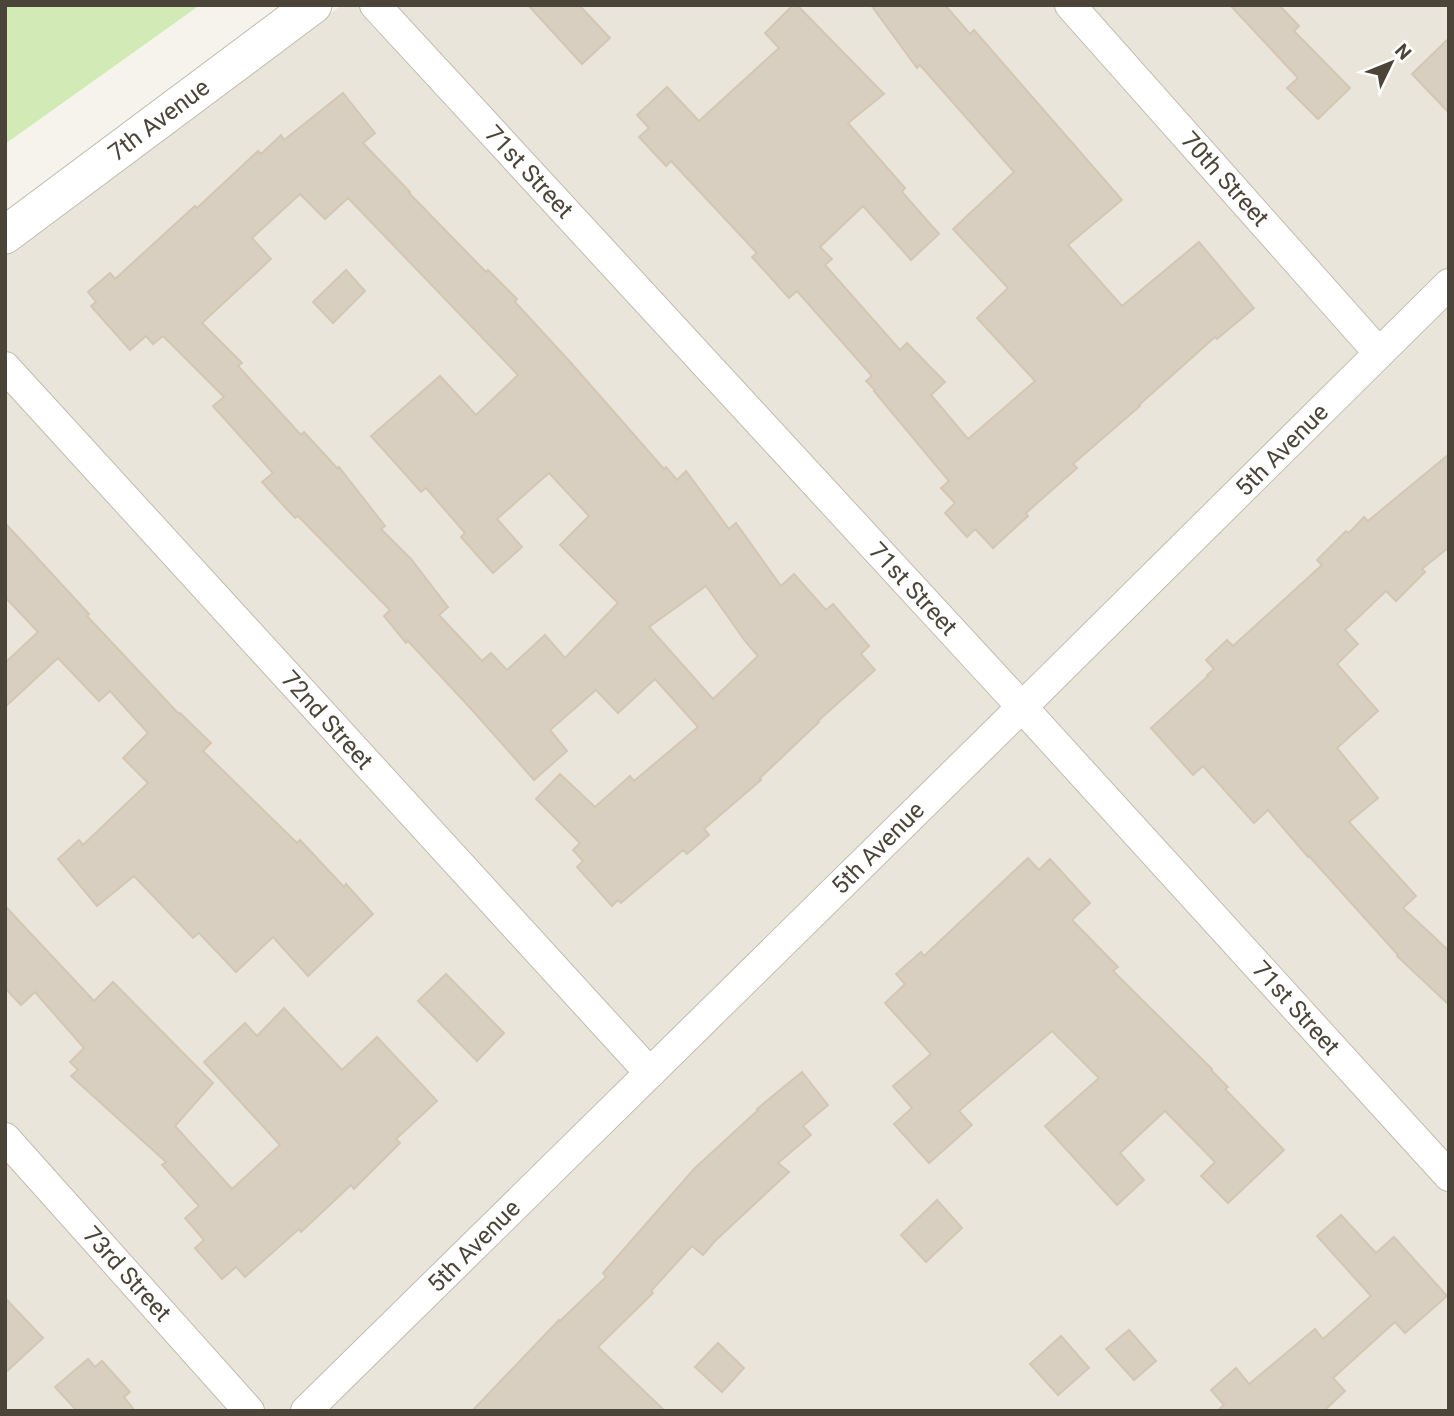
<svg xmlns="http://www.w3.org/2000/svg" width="1454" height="1416" font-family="Roboto,sans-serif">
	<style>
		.residential { fill: #eae5da }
		.green { fill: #d2eab5 }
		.building { fill: #d8cfc1; stroke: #d3c7b4; stroke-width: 2; fill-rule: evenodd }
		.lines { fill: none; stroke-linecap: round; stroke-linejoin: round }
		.minor-casing { stroke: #c2bbae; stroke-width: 32 }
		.tertiary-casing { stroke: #c2bbae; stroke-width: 39 }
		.minor { stroke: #fff; stroke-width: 30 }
		.tertiary { stroke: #fff; stroke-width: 37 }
		.labels { text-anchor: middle; stroke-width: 7; stroke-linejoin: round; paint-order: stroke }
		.street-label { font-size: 24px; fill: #4b4439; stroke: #fff }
	</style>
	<rect width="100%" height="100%" fill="#f6f3ec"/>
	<polygon class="residential" points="342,5 1449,5 1449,1411 5,1411 5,252"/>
	<polygon class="green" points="5,5 200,5 5,144"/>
	<g class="building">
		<polygon points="528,5 579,5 610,38 582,64"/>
		<polygon points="793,5 797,5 884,94 848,123 905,188 902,192 939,234 911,260 863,206 820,247 832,259 825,265 900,350 907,343 945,382 931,395 968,439 1035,381 977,318 1008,288 953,229 1014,172 920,65 917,68 871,5 945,5 970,34 974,30 1122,200 1068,245 1122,306 1199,242 1254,308 1217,339 1215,337 1139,405 1140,406 1073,464 1077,468 1026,513 1028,516 993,548 975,529 967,537 945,513 955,503 941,488 949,481 874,391 875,390 866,381 872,376 797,291 789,298 752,257 757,253 671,161 666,166 639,137 649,128 637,115 667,87 699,121 779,48 765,33"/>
		<polygon points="1230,5 1279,5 1299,26 1294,31 1350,88 1318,119 1287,88 1298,78"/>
		<polygon points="1449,38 1449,113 1412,74"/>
		<path d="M343 93 375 133 363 143 410 192 409 193 486 272 488 270 517 299 515 302 572 364 664 469 666 467 677 480 686 471 729 529 736 523 781 586 794 574 826 610 833 604 869 646 861 654 875 670 818 721 819 722 760 778 761 780 704 829 709 835 687 854 683 850 621 903 618 900 612 906 577 867 583 861 573 850 580 843 536 799 560 774 595 807 630 776 634 781 698 727 655 679 618 713 596 690 550 730 567 751 534 780 473 711 408 641 406 643 384 616 390 610 298 516 295 518 262 482 273 473 213 406 224 397 163 336 153 344 146 336 130 350 91 306 96 302 88 292 110 273 115 279 195 206 197 208 258 151 261 154 281 135 284 140ZM300 194 325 219 348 198 518 375 476 415 440 376 371 436 421 492 426 488 465 533 461 537 493 573 522 547 497 519 549 473 589 516 560 545 618 603 565 658 545 635 507 670 491 653 482 661 439 615 448 607 411 559 381 529 385 526 339 467 338 469 304 432 301 435 238 366 242 363 202 323 271 259 252 238ZM706 586 745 641 758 656 713 699 649 627Z"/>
		<polygon points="346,270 365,291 333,323 313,302"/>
		<polygon points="1449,454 1449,547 1422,569 1425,572 1396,601 1386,591 1345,630 1358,644 1337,664 1378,711 1337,748 1378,798 1349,822 1416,896 1403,908 1449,951 1449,1005 1397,956 1398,955 1309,856 1308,857 1268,810 1254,823 1203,766 1193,775 1151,728 1208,676 1207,675 1214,669 1206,660 1227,640 1233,646 1322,565 1317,560 1346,531 1349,533 1364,517 1368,521"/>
		<polygon points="5,523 89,614 87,616 179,714 180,713 211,743 203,751 297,843 300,840 344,887 346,884 373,914 308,976 273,937 236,972 199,933 193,938 134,876 97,906 58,859 79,840 83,845 148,783 123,758 148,733 110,691 99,701 58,658 5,707 5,663 38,632 5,597"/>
		<polygon points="1028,858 1039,870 1050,859 1090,903 1072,920 1118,967 1113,971 1212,1069 1211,1070 1228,1087 1225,1089 1284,1150 1228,1203 1201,1176 1215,1162 1165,1111 1120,1153 1144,1180 1117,1205 1045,1126 1099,1078 1052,1031 959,1111 972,1125 929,1163 894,1124 912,1108 893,1086 931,1054 885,1003 905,984 896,974 921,952 924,956"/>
		<polygon points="5,906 94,1001 113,982 213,1083 175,1126 232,1189 280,1145 204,1062 245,1023 257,1036 284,1008 342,1070 377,1037 437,1101 396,1139 400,1143 354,1189 351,1185 301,1232 299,1229 245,1277 236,1267 222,1279 195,1248 204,1240 185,1218 199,1206 162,1165 166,1162 71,1076 78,1070 70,1062 84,1048 35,992 21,1005 5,988"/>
		<polygon points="446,974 504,1033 477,1061 418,1001"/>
		<polygon points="802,1072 828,1105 803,1126 811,1135 778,1163 789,1172 715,1241 703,1255 692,1246 651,1291 653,1293 598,1347 665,1411 472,1411 559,1320 560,1321 606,1277 603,1273 694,1169 758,1110 757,1109"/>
		<polygon points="937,1200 962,1228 926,1262 901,1235"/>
		<polygon points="1341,1215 1376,1253 1394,1237 1447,1296 1405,1333 1395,1322 1333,1378 1345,1391 1324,1411 1217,1411 1224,1405 1211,1390 1236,1368 1249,1384 1315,1329 1323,1339 1371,1296 1317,1236"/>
		<polygon points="5,1298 43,1338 5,1373"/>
		<polygon points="1129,1330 1156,1361 1134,1380 1106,1349"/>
		<polygon points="1061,1336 1089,1368 1058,1395 1030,1364"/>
		<polygon points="718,1343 744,1368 722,1392 695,1367"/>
		<polygon points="88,1359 95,1367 102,1361 130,1392 124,1397 135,1411 77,1411 55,1387"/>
	</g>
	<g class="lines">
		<g class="minor-casing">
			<g id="minor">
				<polyline points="375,5 1022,707 1449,1176"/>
				<polyline points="1070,5 1379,353"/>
				<polyline points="5,367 650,1073"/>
				<polyline points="5,1138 249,1411"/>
				<polyline points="306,1411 1022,707 1449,284"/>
			</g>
		</g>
		<g class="tertiary-casing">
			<polyline id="tertiary" points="5,235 313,5"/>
		</g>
		<use href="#minor" class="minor"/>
		<use href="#tertiary" class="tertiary"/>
	</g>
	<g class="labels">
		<g class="street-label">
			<text transform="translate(159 120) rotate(-37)" y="8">7th Avenue</text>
			<text transform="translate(529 172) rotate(47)" y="8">71st Street</text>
			<text transform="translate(1225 179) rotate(48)" y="8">70th Street</text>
			<text transform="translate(1282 450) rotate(-45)" y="8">5th Avenue</text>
			<text transform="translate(913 589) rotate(47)" y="8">71st Street</text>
			<text transform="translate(327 720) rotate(48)" y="8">72nd Street</text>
			<text transform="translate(878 848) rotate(-45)" y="8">5th Avenue</text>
			<text transform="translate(1296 1008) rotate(48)" y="8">71st Street</text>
			<text transform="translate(474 1246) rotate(-45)" y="8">5th Avenue</text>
			<text transform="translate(127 1274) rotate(48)" y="8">73rd Street</text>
		</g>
	</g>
	<rect width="1454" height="1416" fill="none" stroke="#4b4439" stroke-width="14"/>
	<g transform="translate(1391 63) rotate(47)" stroke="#ffffff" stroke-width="5" paint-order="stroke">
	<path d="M0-5L12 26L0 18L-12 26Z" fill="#4b4439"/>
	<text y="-10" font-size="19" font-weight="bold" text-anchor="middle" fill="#4b4439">N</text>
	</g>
</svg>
